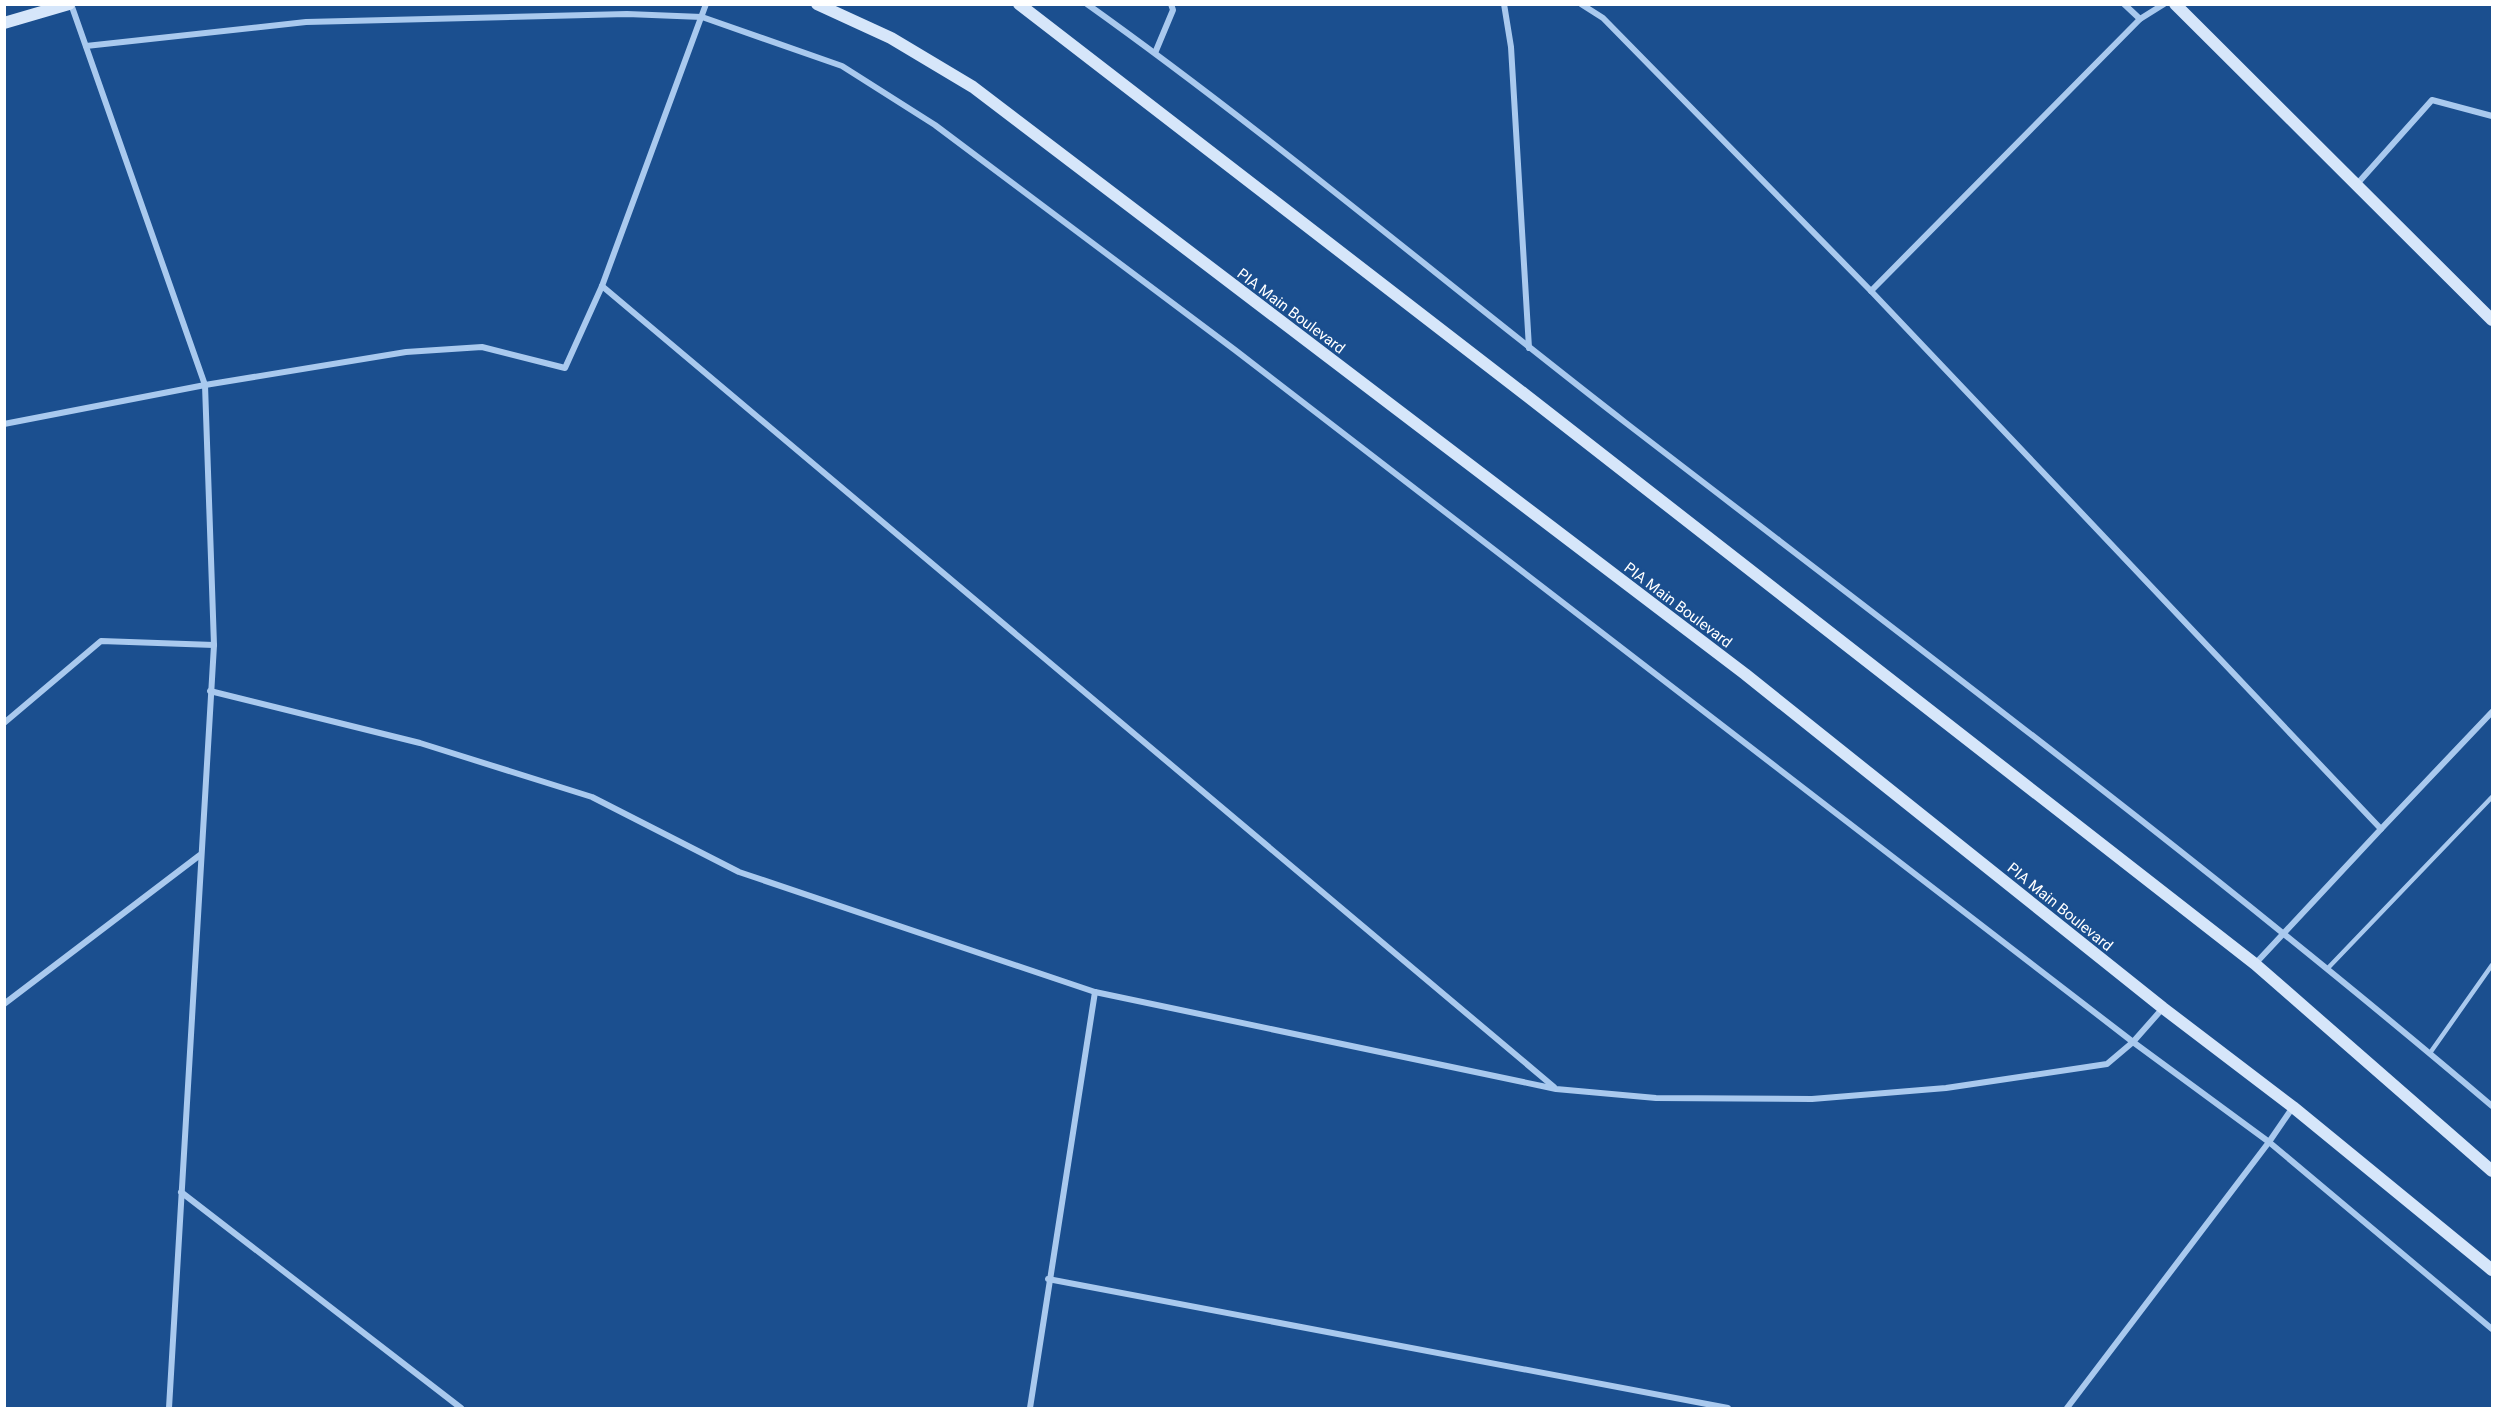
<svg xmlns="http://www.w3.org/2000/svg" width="2497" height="1413" font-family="Roboto,sans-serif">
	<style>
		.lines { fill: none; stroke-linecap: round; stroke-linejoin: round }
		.lane { stroke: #a9c9ee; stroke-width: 4.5 }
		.street { stroke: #a9c9ee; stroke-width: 6 }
		.secondary { stroke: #d6e6fa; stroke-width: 12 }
		.labels { text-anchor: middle; stroke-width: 5; stroke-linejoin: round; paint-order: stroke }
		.street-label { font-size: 15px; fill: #fff; stroke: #1b4f8f }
	</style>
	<rect width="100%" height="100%" fill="#1b4f8f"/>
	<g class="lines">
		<g class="lane">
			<polyline points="2328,968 2492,797"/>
			<polyline points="2430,1053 2492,965"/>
		</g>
		<g class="street">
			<polyline points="71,4 205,385 214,645 169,1408"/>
			<path d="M1087 4C1272 136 1446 284 1626 423 1917 647 2212 868 2492 1106"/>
			<polyline points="1504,4 1511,47 1529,348"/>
			<polyline points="1581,4 1603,18 1871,291 2381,829 2255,964"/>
			<polyline points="2124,4 2140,19"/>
			<polyline points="86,46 306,22 627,14 702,17 842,66 935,125 1235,350 2133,1042 2269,1142 2492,1329"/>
			<polyline points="1155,53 1173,10 1171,4"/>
			<polyline points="2358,183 2432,100 2492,116"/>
			<polyline points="602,286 1554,1087"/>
			<polyline points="1871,291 2140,19 2164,4"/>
			<polyline points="4,424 205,385 406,352 482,347 565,368 602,286 706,4"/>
			<polyline points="210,691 420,743 592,797 739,872 1095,992 1556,1089 1656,1098 1812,1099 1946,1088 2107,1064 2133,1042 2163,1008"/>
			<polyline points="4,723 101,641 214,645"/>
			<polyline points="2381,829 2492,712"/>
			<polyline points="4,1004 200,855"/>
			<polyline points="181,1192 461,1408"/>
			<polyline points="1048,1279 1728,1408"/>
			<polyline points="1030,1408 1095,992"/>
			<polyline points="2067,1408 2269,1142 2293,1107"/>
		</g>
		<g class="secondary">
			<polyline points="817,4 891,38 973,87 1745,674 2163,1008 2293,1107 2492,1270"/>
			<polyline points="1019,4 1527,396 2255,964 2492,1171"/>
			<polyline points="2175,4 2492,320"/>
			<polyline points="4,23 69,4"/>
		</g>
	</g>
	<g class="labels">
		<g class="street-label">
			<text transform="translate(1291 311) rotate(37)" y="5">PIA Main Boulevard</text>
			<text transform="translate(1678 605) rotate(37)" y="5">PIA Main Boulevard</text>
			<text transform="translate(2060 907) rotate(39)" y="5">PIA Main Boulevard</text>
		</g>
	</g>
	<rect width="2497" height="1413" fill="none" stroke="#ffffff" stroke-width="12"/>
</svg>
